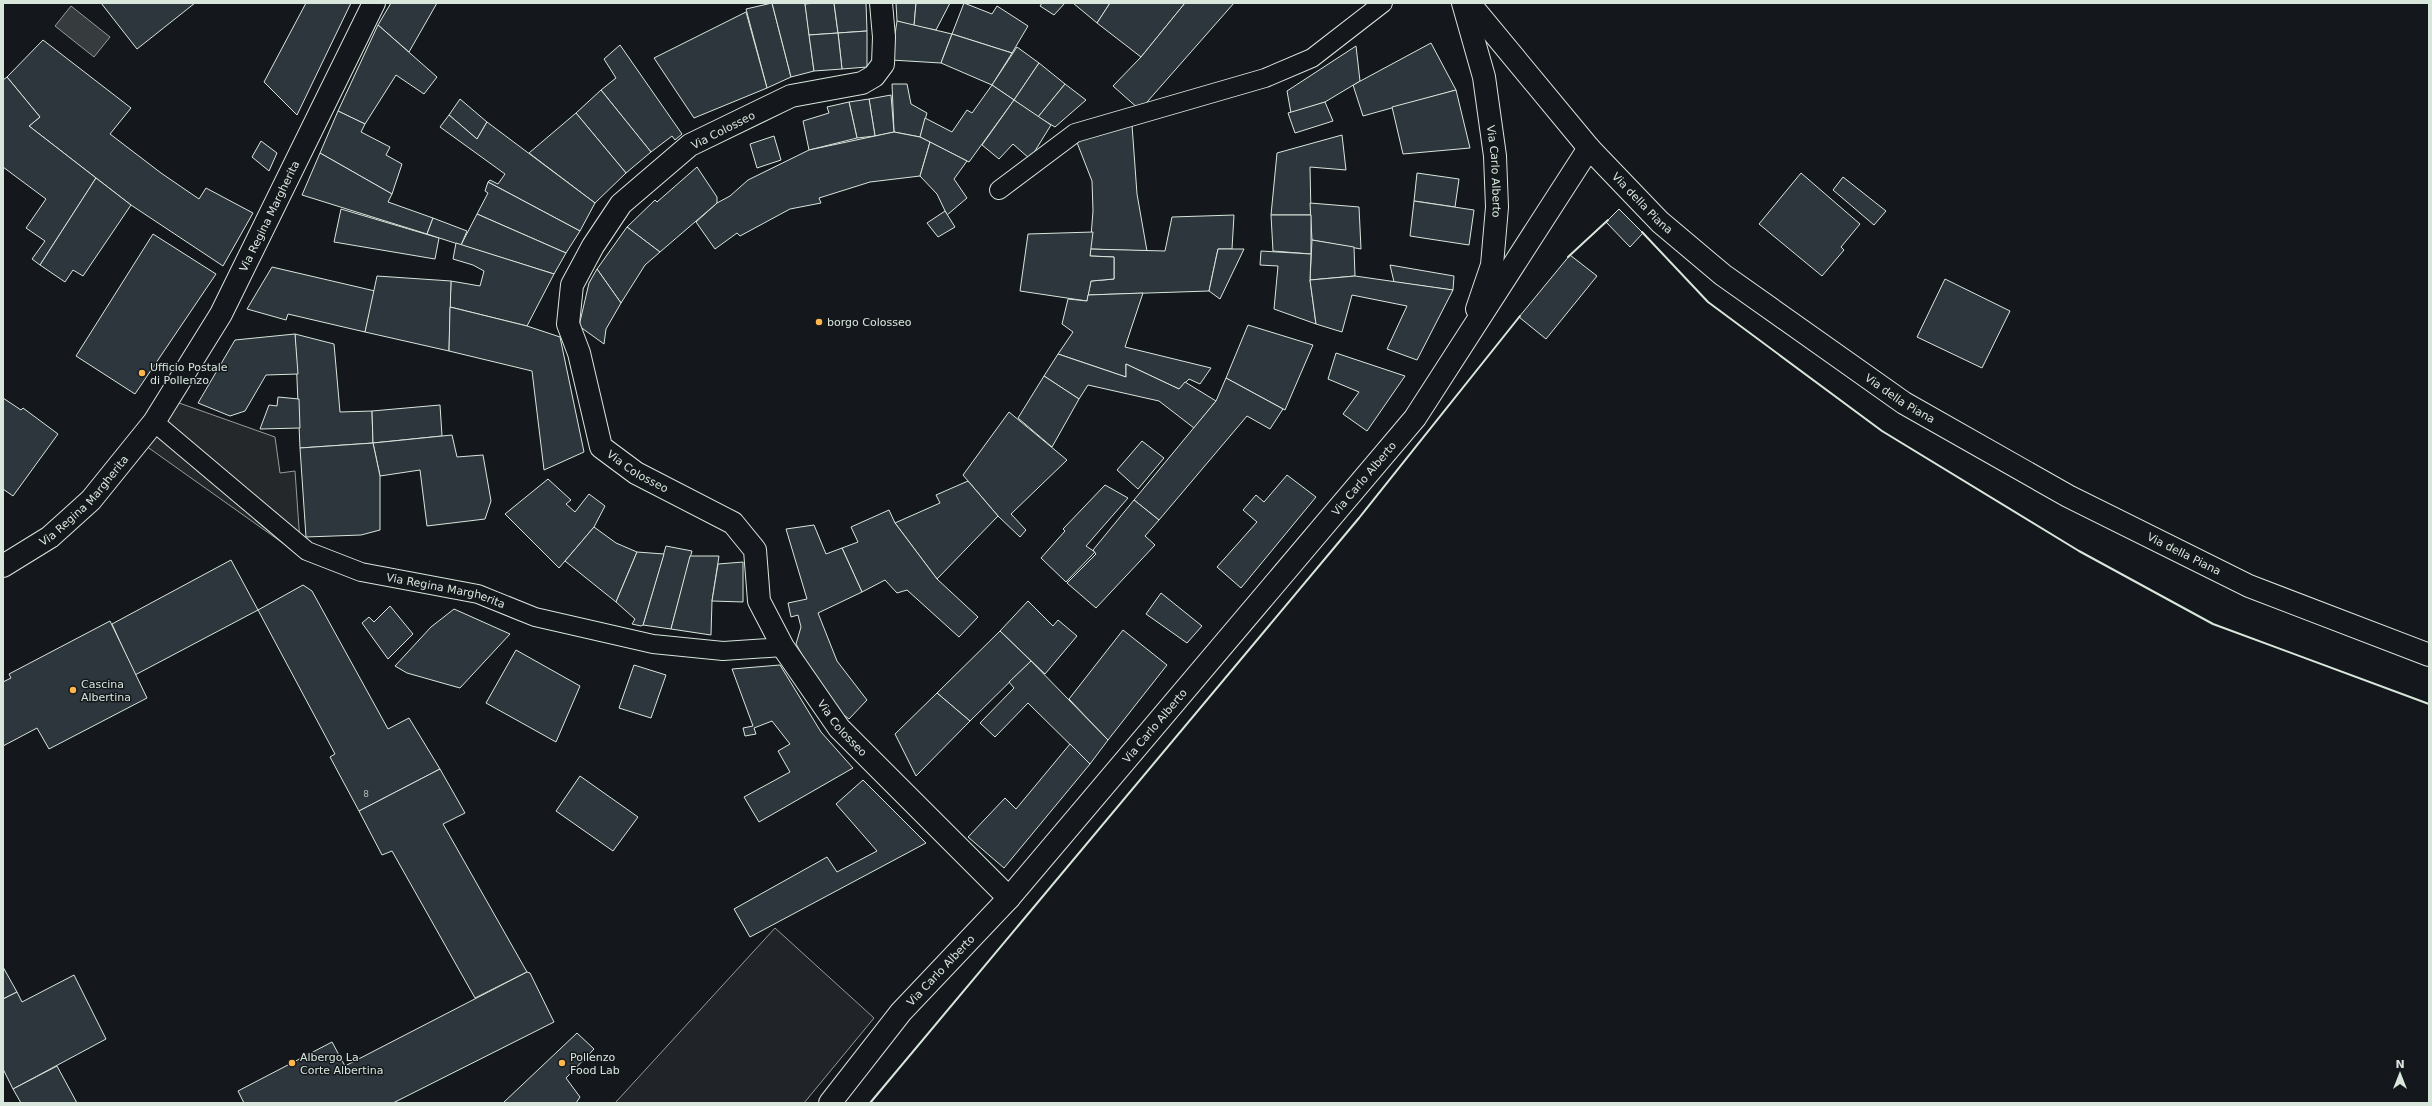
<svg xmlns="http://www.w3.org/2000/svg" width="2432" height="1106" font-family="'DejaVu Sans',sans-serif">
	<style>
		.green { fill: #202428; stroke: #939e99 }
		.parking { fill: #24282b; stroke: #939e99 }
		.water { fill: #363b3e; stroke: #939e99 }
		.building { fill: #2c363c; stroke: #d8e6dc }
		.lines { fill: none; stroke-linecap: round; stroke-linejoin: round }
		.lane-casing { stroke: #d8e6dc; stroke-width: 20 }
		.street-casing { stroke: #d8e6dc; stroke-width: 24 }
		.secondary-casing { stroke: #d8e6dc; stroke-width: 24 }
		.lane { stroke: #14181c; stroke-width: 18 }
		.street { stroke: #14181c; stroke-width: 22 }
		.secondary { stroke: #14181c; stroke-width: 22 }
		.wall { stroke: #d8e6dc; stroke-width: 2 }
		.poi-dot { fill: #ffb74d; stroke: #14181c; stroke-width: 1.5 }
		.labels { text-anchor: middle; stroke-width: 3; stroke-linejoin: round; paint-order: stroke }
		.number-label { font-size: 9px; fill: #adbab4 }
		.street-label { font-size: 11px; fill: #d8e6dc; stroke: #14181c }
		.poi-label { font-size: 11px; fill: #d8e6dc; stroke: #14181c; text-anchor: start }
	</style>
	<rect width="100%" height="100%" fill="#14181c"/>
	<polygon class="green" points="775,928 874,1018 804,1103 615,1103"/>
	<polygon class="parking" points="168,399 275,437 280,473 295,471 301,556 139,441"/>
	<polygon class="water" points="71,6 110,37 94,57 55,26"/>
	<g class="building">
		<polygon points="101,3 195,3 137,49"/>
		<polygon points="306,3 351,3 297,115 264,82"/>
		<polygon points="391,3 437,3 409,52 378,25"/>
		<polygon points="772,3 791,77 767,88 746,9"/>
		<polygon points="772,3 805,3 814,71 791,77"/>
		<polygon points="815,3 834,3 838,33 809,35 805,4"/>
		<polygon points="834,3 866,3 867,31 838,33"/>
		<polygon points="896,3 916,3 914,26 897,21"/>
		<polygon points="916,3 950,3 936,30 914,26"/>
		<polygon points="964,3 992,14 997,6 1028,26 1012,53 952,34"/>
		<polygon points="1042,3 1065,3 1054,15 1040,6"/>
		<polygon points="1073,3 1110,3 1097,23"/>
		<polygon points="1110,3 1185,3 1141,57 1097,23"/>
		<polygon points="1185,3 1234,3 1140,110 1113,86 1141,57"/>
		<polygon points="746,12 767,88 694,118 654,58"/>
		<polygon points="897,21 952,34 941,63 891,60"/>
		<polygon points="378,25 437,77 424,94 396,75 365,124 338,111"/>
		<polygon points="867,31 867,67 842,69 838,33"/>
		<polygon points="838,33 842,69 814,71 809,35"/>
		<polygon points="952,34 1012,53 992,85 941,63"/>
		<polygon points="43,40 131,108 110,134 161,173 199,199 206,188 253,213 223,266 131,205 29,126 40,117 7,77"/>
		<polygon points="1431,43 1456,90 1363,116 1353,85"/>
		<polygon points="620,45 682,134 675,140 672,136 651,152 601,90 616,78 604,59"/>
		<polygon points="1356,46 1360,81 1325,102 1291,113 1287,91"/>
		<polygon points="1017,47 1039,63 1014,100 992,85"/>
		<polygon points="1039,63 1065,84 1038,117 1014,100"/>
		<polygon points="7,77 40,117 29,126 96,178 40,265 32,259 45,241 26,228 46,199 3,167 3,80"/>
		<polygon points="892,84 907,84 911,104 927,113 920,137 894,132"/>
		<polygon points="1065,84 1086,100 1055,127 1038,117"/>
		<polygon points="992,85 1014,100 969,162 920,137 925,118 952,132 967,110 972,113"/>
		<polygon points="601,90 651,152 626,173 576,113"/>
		<polygon points="1456,90 1470,148 1403,154 1392,107"/>
		<polygon points="891,95 894,132 875,136 869,99"/>
		<polygon points="460,99 487,122 477,139 449,115"/>
		<polygon points="869,99 875,136 857,138 849,102"/>
		<polygon points="1014,100 1051,125 1030,159 1013,144 999,159 982,145"/>
		<polygon points="849,102 857,138 809,150 803,121 829,113 827,107"/>
		<polygon points="1325,102 1333,121 1295,133 1288,113"/>
		<polygon points="338,111 365,124 361,132 390,147 386,155 402,164 392,194 320,153"/>
		<polygon points="576,113 626,173 595,203 529,153"/>
		<polygon points="449,115 477,139 487,122 595,203 580,231 488,182 490,180 498,184 505,174 440,127"/>
		<polygon points="1132,125 1137,194 1147,251 1090,249 1093,211 1092,181 1076,140"/>
		<polygon points="894,132 920,137 930,142 920,176 870,182 819,198 821,203 790,209 740,236 737,233 715,249 696,222 717,203 730,196 748,180 809,150"/>
		<polygon points="1342,135 1346,170 1310,167 1311,215 1271,215 1277,153"/>
		<polygon points="774,136 781,160 757,168 750,144"/>
		<polygon points="261,141 277,153 269,171 252,157"/>
		<polygon points="930,142 967,161 954,179 967,198 947,215 937,194 920,176"/>
		<polygon points="320,153 392,194 388,202 433,218 427,234 302,195"/>
		<polygon points="697,167 717,197 717,203 660,252 627,227 655,200 657,202"/>
		<polygon points="1417,173 1459,179 1455,207 1414,201"/>
		<polygon points="1801,173 1860,224 1841,247 1844,250 1822,276 1759,224"/>
		<polygon points="1843,177 1886,211 1874,225 1833,190"/>
		<polygon points="96,178 131,205 83,276 73,270 65,282 40,265"/>
		<polygon points="488,182 580,231 566,253 477,214 488,193 485,191"/>
		<polygon points="1414,201 1474,210 1469,245 1410,236"/>
		<polygon points="1310,203 1359,207 1361,249 1312,240"/>
		<polygon points="341,209 439,238 435,259 334,242"/>
		<polygon points="1619,209 1643,233 1630,247 1606,222"/>
		<polygon points="945,211 955,227 938,237 927,223"/>
		<polygon points="477,214 566,253 554,274 461,245"/>
		<polygon points="1234,215 1232,249 1218,249 1209,291 1088,295 1091,281 1114,279 1114,257 1090,256 1090,249 1165,251 1172,217"/>
		<polygon points="1271,215 1311,215 1311,254 1273,251"/>
		<polygon points="433,218 467,231 461,245 427,234"/>
		<polygon points="627,227 660,252 645,265 621,303 597,269"/>
		<polygon points="1093,232 1090,256 1114,257 1114,279 1091,281 1087,301 1020,291 1028,234"/>
		<polygon points="153,234 216,274 135,394 76,356"/>
		<polygon points="1312,240 1354,247 1355,276 1310,280"/>
		<polygon points="456,243 554,274 527,326 450,307 451,281 480,286 484,271 473,265 453,259"/>
		<polygon points="1218,249 1244,249 1220,299 1209,291"/>
		<polygon points="1261,251 1311,254 1310,280 1316,324 1274,309 1278,266 1260,265"/>
		<polygon points="1570,255 1597,276 1546,339 1519,317"/>
		<polygon points="1390,265 1454,276 1453,290 1394,282"/>
		<polygon points="272,267 375,291 365,332 288,314 286,320 247,309"/>
		<polygon points="597,269 621,303 606,329 604,344 579,326 589,283"/>
		<polygon points="377,276 451,281 449,351 365,332"/>
		<polygon points="1355,276 1453,290 1417,360 1387,349 1407,306 1352,295 1342,332 1316,324 1310,280"/>
		<polygon points="1945,279 2010,311 1982,368 1917,337"/>
		<polygon points="1143,293 1125,347 1211,368 1200,384 1189,379 1179,389 1126,364 1126,377 1058,354 1073,332 1062,324 1068,299 1087,301 1088,295"/>
		<polygon points="450,307 527,326 560,337 584,452 544,470 532,371 449,351"/>
		<polygon points="1248,325 1313,345 1285,410 1226,378"/>
		<polygon points="295,334 334,344 340,412 372,411 373,443 300,448"/>
		<polygon points="295,334 298,374 266,375 245,411 230,416 198,403 235,340"/>
		<polygon points="1336,353 1405,376 1367,431 1343,414 1359,392 1328,379"/>
		<polygon points="1058,354 1126,377 1126,364 1179,389 1185,382 1216,401 1194,428 1159,401 1088,385 1079,399 1044,376"/>
		<polygon points="1044,376 1079,399 1052,447 1018,418"/>
		<polygon points="1226,378 1283,409 1270,429 1247,416 1159,520 1134,500 1216,401"/>
		<polygon points="278,397 299,399 300,428 260,429 269,405 277,406"/>
		<polygon points="3,398 21,410 23,408 58,434 13,496 3,489"/>
		<polygon points="440,405 442,436 373,443 372,411"/>
		<polygon points="1009,412 1067,460 1011,514 1026,530 1020,537 998,516 963,475"/>
		<polygon points="452,435 457,457 483,455 491,501 485,519 427,526 420,470 380,476 373,443"/>
		<polygon points="1142,441 1164,458 1138,489 1117,470"/>
		<polygon points="373,443 380,476 380,530 361,535 306,537 300,448"/>
		<polygon points="1287,475 1316,497 1241,588 1217,567 1257,522 1243,510 1256,495 1264,502"/>
		<polygon points="548,479 571,500 566,504 575,512 589,494 605,506 594,527 559,568 505,514"/>
		<polygon points="968,481 998,516 937,579 895,523 940,503 936,495"/>
		<polygon points="1105,485 1128,498 1086,546 1095,552 1066,582 1041,558 1065,531 1063,529"/>
		<polygon points="1134,500 1159,520 1145,536 1155,545 1096,608 1067,583 1096,554 1093,550"/>
		<polygon points="889,510 895,523 937,579 978,617 959,637 907,590 897,593 885,580 862,592 842,548 858,542 851,527"/>
		<polygon points="814,525 826,554 842,548 862,592 818,613 837,661 867,700 849,719 830,704 796,644 801,627 798,615 791,617 788,603 807,599 786,529"/>
		<polygon points="594,527 616,543 637,552 616,602 565,561"/>
		<polygon points="666,546 692,551 671,629 643,625"/>
		<polygon points="637,552 664,554 643,625 641,626 632,624 635,619 616,602"/>
		<polygon points="690,556 719,556 712,601 711,635 671,629"/>
		<polygon points="231,560 258,610 135,675 112,624"/>
		<polygon points="743,562 743,602 712,601 718,564"/>
		<polygon points="303,585 312,591 388,729 409,718 440,769 359,811 330,757 335,754 258,610"/>
		<polygon points="1161,593 1202,626 1187,643 1146,614"/>
		<polygon points="1028,601 1053,626 1058,620 1077,636 1045,674 1000,631"/>
		<polygon points="390,606 413,634 388,659 362,623 369,617 374,622"/>
		<polygon points="454,609 510,634 460,688 407,673 395,666 431,627"/>
		<polygon points="110,621 147,698 49,749 37,728 3,746 3,682 11,678 9,674"/>
		<polygon points="1123,630 1167,665 1108,740 1069,699"/>
		<polygon points="1000,631 1031,661 970,721 937,693"/>
		<polygon points="516,650 580,686 556,742 486,703"/>
		<polygon points="1031,661 1108,740 1090,764 1028,703 995,737 980,723 1014,688 1009,682"/>
		<polygon points="634,665 666,675 651,718 619,708"/>
		<polygon points="780,665 821,732 853,768 759,822 744,797 790,772 778,751 790,744 772,721 754,728 756,734 745,736 743,728 753,726 732,669"/>
		<polygon points="937,693 970,721 916,776 895,734"/>
		<polygon points="1070,744 1090,764 1004,868 968,837 1005,798 1016,809"/>
		<polygon points="440,769 465,813 443,824 527,972 475,998 392,851 382,855 359,811"/>
		<polygon points="580,776 638,817 613,851 556,811"/>
		<polygon points="863,780 926,843 750,937 734,909 827,857 837,872 877,851 836,804"/>
		<polygon points="3,967 17,992 3,999"/>
		<polygon points="527,972 530,973 554,1022 393,1103 244,1103 238,1091 332,1042 345,1066"/>
		<polygon points="74,975 106,1039 13,1089 3,1069 3,999 17,992 22,1002"/>
		<polygon points="577,1033 594,1049 566,1078 580,1097 576,1103 503,1103"/>
		<polygon points="57,1066 77,1103 21,1103 13,1089"/>
	</g>
	<g class="lines">
		<g class="lane-casing">
			<g id="lane">
				<polyline points="999,190 1075,133 1265,78 1312,58 1383,3"/>
				<path id="s1" d="M154 422 307 551 361 572 478 594 535 617 653 644 723 651 783 647"/>
			</g>
		</g>
		<g class="street-casing">
			<g id="street">
				<path id="s2" d="M881 3 884 37 883 64 874 76 862 83 791 96 690 145 621 204 593 246 572 285 568 324 579 353 601 447 636 473 733 523 755 550 759 601 783 647 839 728 1009 898"/>
				<path id="s3" d="M1463 3 1484 77 1495 156 1497 207 1492 265 1477 309"/>
				<path id="s4" d="M3 566 50 537 91 500 154 422 221 314 374 3"/>
				<path id="s5" d="M830 1103 901 1012 1009 898 1415 418 1589 148"/>
			</g>
		</g>
		<g class="secondary-casing">
			<g id="secondary">
				<path id="s6" d="M1469 3 1589 148 1660 222 1723 275 1904 403 2068 496 2249 586 2429 655"/>
			</g>
		</g>
		<use href="#lane" class="lane"/>
		<use href="#street" class="street"/>
		<use href="#secondary" class="secondary"/>
		<g class="wall">
			<polyline points="1642,232 1708,302 1882,431 2079,551 2213,624 2429,704"/>
			<polyline points="1568,257 1608,220"/>
			<polyline points="870,1103 1359,518 1520,316"/>
		</g>
	</g>
	<g class="poi-dot">
		<circle cx="819" cy="322" r="4"/>
		<circle cx="142" cy="373" r="4"/>
		<circle cx="73" cy="690" r="4"/>
		<circle cx="292" cy="1063" r="4"/>
		<circle cx="562" cy="1063" r="4"/>
	</g>
	<g class="labels">
		<g class="number-label">
			<text x="366" y="797">8</text>
		</g>
		<g class="street-label">
			<text transform="translate(723 130) rotate(-27)" y="4">Via Colosseo</text>
			<text dy="4" stroke="none"><textPath href="#s3" startOffset="172">Via Carlo Alberto</textPath></text>
			<text dy="4" stroke="none"><textPath href="#s6" startOffset="265">Via della Piana</textPath></text>
			<text dy="4" stroke="none"><textPath href="#s4" startOffset="447">Via Regina Margherita</textPath></text>
			<text dy="4" stroke="none"><textPath href="#s6" startOffset="589">Via della Piana</textPath></text>
			<text dy="4" stroke="none"><textPath href="#s2" startOffset="671">Via Colosseo</textPath></text>
			<text dy="4" stroke="none"><textPath href="#s5" startOffset="822">Via Carlo Alberto</textPath></text>
			<text dy="4" stroke="none"><textPath href="#s4" startOffset="105">Via Regina Margherita</textPath></text>
			<text dy="4" stroke="none"><textPath href="#s6" startOffset="913">Via della Piana</textPath></text>
			<text dy="4" stroke="none"><textPath href="#s1" startOffset="345">Via Regina Margherita</textPath></text>
			<text dy="4" stroke="none"><textPath href="#s5" startOffset="498">Via Carlo Alberto</textPath></text>
			<text dy="4" stroke="none"><textPath href="#s2" startOffset="1018">Via Colosseo</textPath></text>
			<text dy="4" stroke="none"><textPath href="#s5" startOffset="173">Via Carlo Alberto</textPath></text>
		</g>
		<g class="poi-label">
			<text x="827" y="326">borgo Colosseo</text>
			<text x="150" y="371">Ufficio Postale<tspan x="150" dy="13">di Pollenzo</tspan></text>
			<text x="81" y="688">Cascina<tspan x="81" dy="13">Albertina</tspan></text>
			<text x="300" y="1061">Albergo La<tspan x="300" dy="13">Corte Albertina</tspan></text>
			<text x="570" y="1061">Pollenzo<tspan x="570" dy="13">Food Lab</tspan></text>
		</g>
	</g>
	<rect width="2432" height="1106" fill="none" stroke="#d8e6dc" stroke-width="8"/>
	<g transform="translate(2400 1074)" stroke="#14181c" stroke-width="3" paint-order="stroke">
	<path d="M0-3L7 15L0 10L-7 15Z" fill="#d8e6dc"/>
	<text y="-6" font-size="11" font-weight="bold" text-anchor="middle" fill="#d8e6dc">N</text>
	</g>
</svg>
